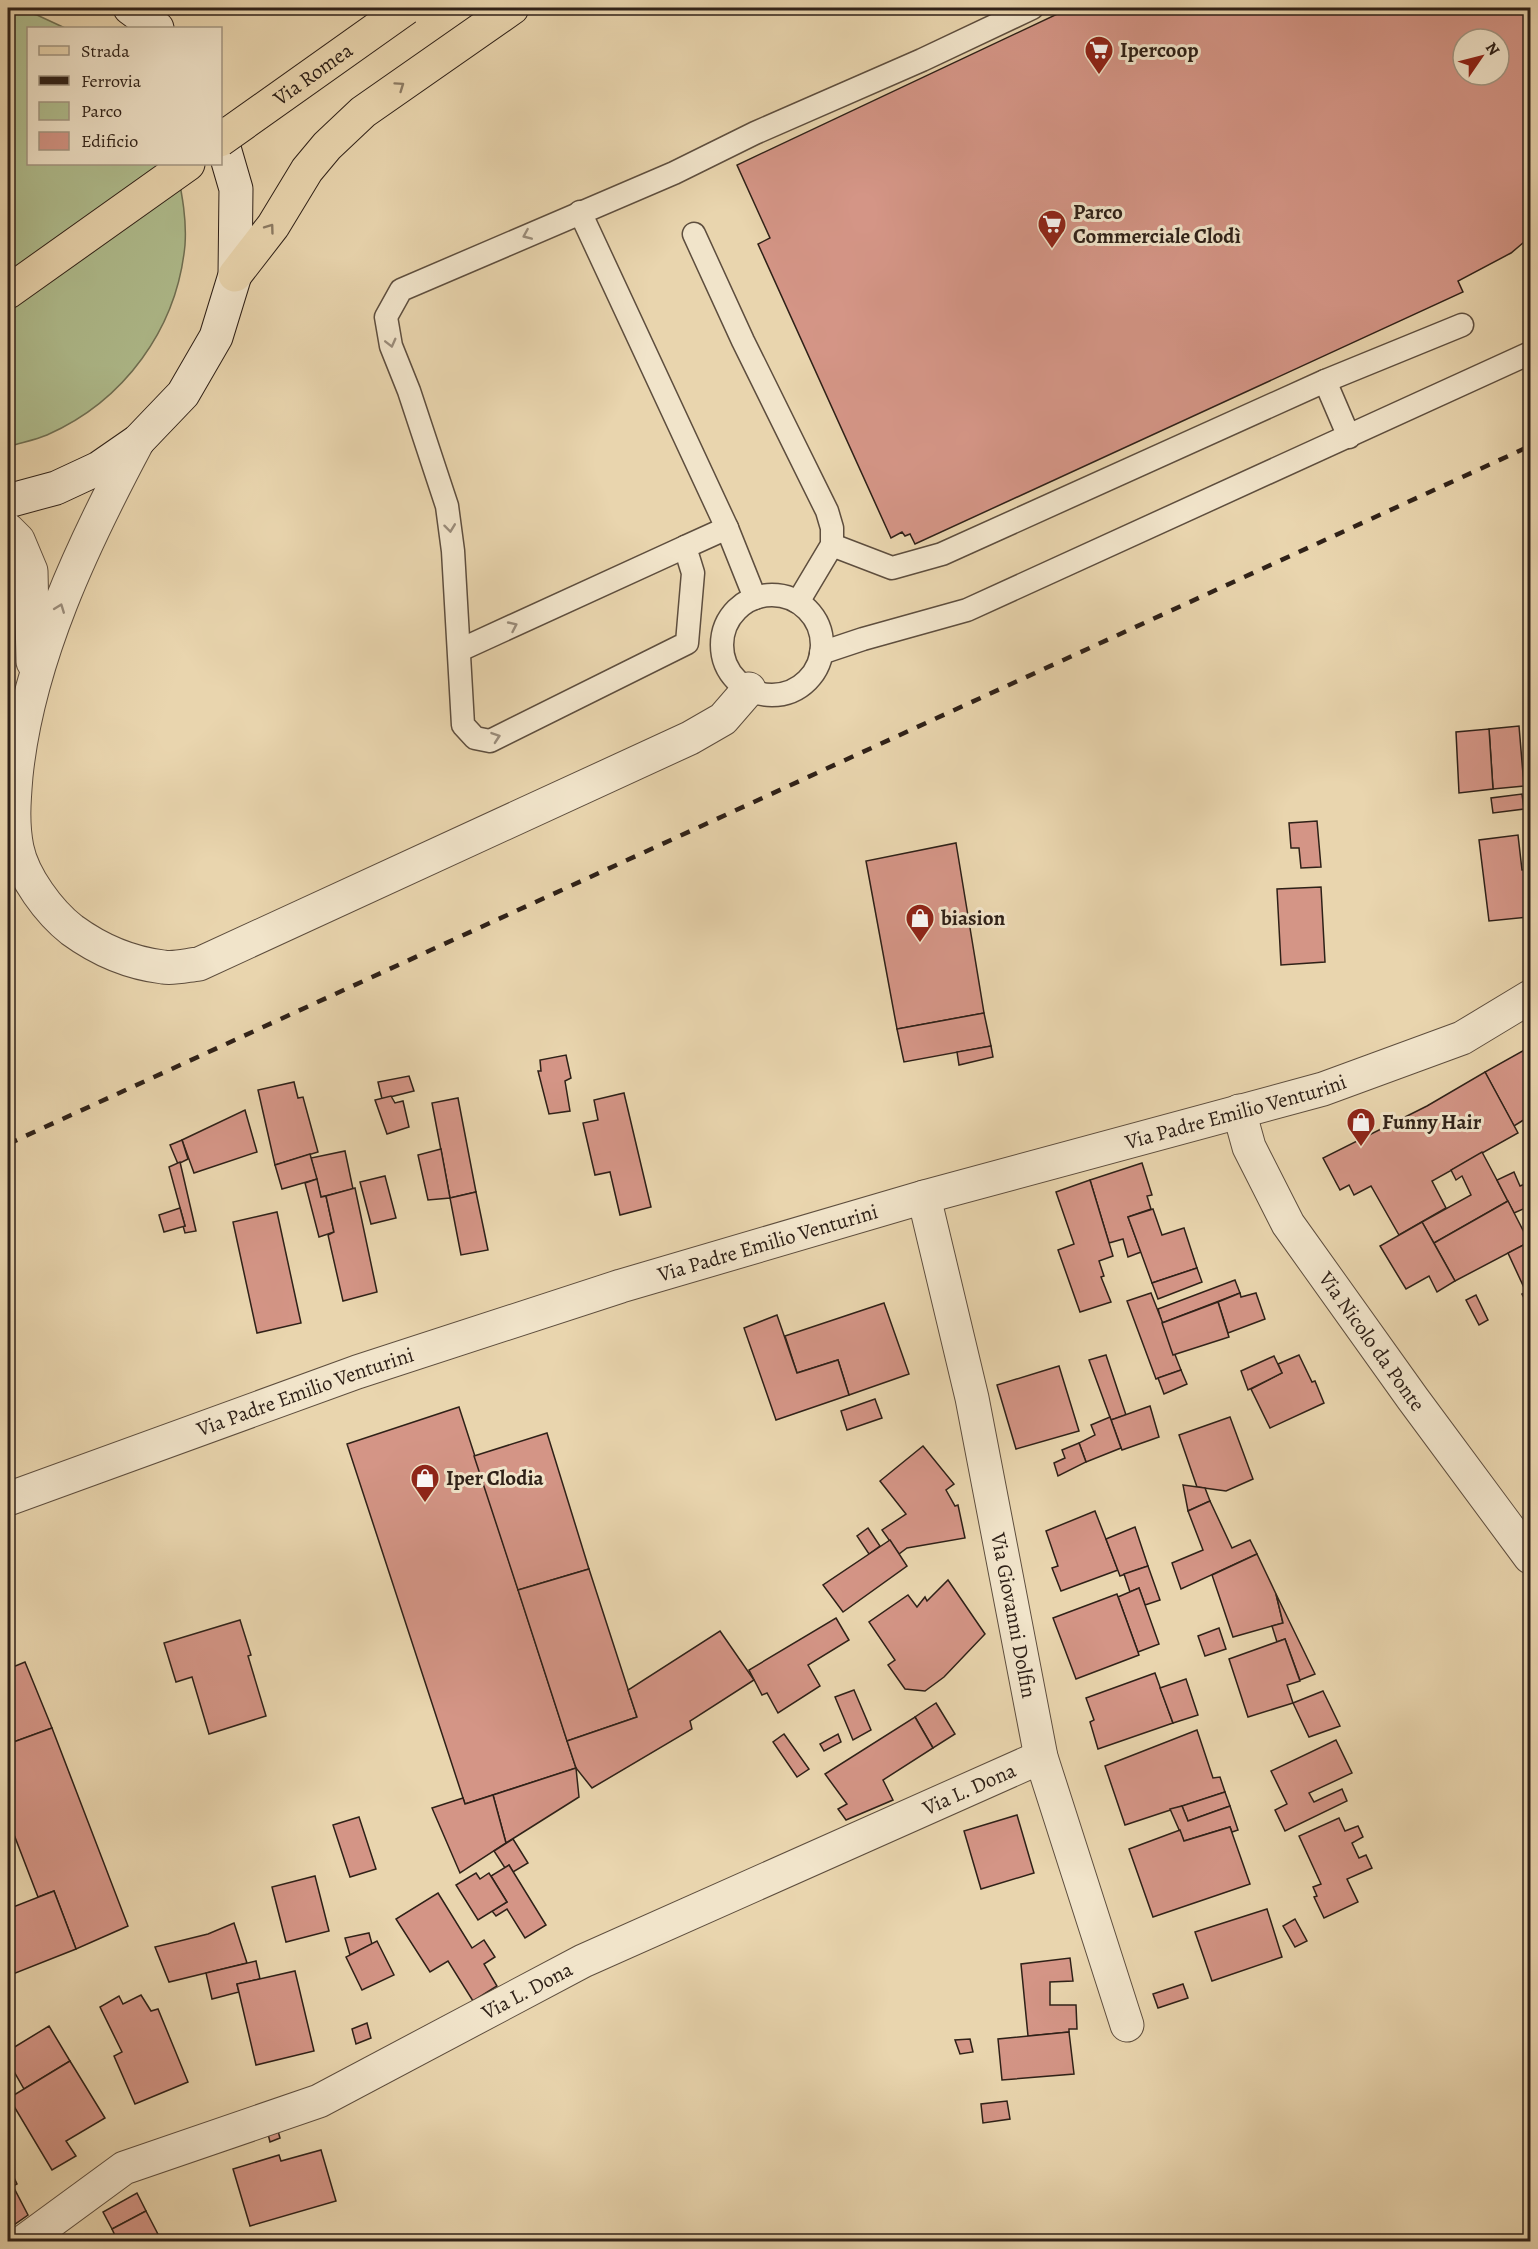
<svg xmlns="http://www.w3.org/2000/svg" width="1538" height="2249" font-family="Alegreya,serif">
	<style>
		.green { fill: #b0be8f; stroke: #707054; stroke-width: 1.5 }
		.building { fill: #d49586; stroke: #2f2118; stroke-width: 1.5; fill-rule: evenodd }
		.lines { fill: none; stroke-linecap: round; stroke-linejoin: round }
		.lane-casing { stroke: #5e4e3e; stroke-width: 25 }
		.street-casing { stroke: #5e4e3e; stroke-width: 35 }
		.secondary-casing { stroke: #2f2118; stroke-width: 35 }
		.primary-casing { stroke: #2f2118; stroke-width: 35 }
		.lane { stroke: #f1e4ca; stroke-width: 22 }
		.street { stroke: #f1e4ca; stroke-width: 33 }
		.secondary { stroke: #f1e4ca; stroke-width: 33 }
		.primary { stroke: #e9d5ae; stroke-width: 33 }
		.rail { stroke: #2f2118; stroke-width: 4.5; stroke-dasharray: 10 10; stroke-linecap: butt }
		.primary-bridge-casing { stroke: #2f2118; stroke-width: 35; stroke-linecap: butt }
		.primary-bridge { stroke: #e9d5ae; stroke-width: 33 }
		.oneway { stroke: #8c7b63 }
		.oneway2 { stroke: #9a8c7a }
		.labels { text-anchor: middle; stroke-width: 6; stroke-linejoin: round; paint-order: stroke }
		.poi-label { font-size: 21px; font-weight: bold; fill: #2f2118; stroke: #f1e4ca; text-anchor: start }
		.street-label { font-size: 21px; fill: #2f2118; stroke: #f1e4ca }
	</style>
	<rect width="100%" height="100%" fill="#e9d5ae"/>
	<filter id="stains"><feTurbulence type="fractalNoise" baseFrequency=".00333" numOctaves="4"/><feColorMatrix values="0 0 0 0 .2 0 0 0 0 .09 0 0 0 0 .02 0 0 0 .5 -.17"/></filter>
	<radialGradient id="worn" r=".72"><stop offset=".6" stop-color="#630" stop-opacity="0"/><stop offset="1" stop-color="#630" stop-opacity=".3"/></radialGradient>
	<path class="green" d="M8 8 37 15 65 28H28V164H176C181 190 187 217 185 245 177 329 124 401 47 435 35 440 20 443 8 447Z"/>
	<g class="building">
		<path d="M1070 8H1530V237L1511 253 1458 281 1463 292 915 544 910 534 905 536 902 532 891 538 758 244 770 238 737 165ZM1463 39H1499V75H1463Z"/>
		<polygon points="1519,726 1524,786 1493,789 1489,729"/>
		<polygon points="1489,729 1493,789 1459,793 1456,732"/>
		<polygon points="1522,794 1524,809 1493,813 1491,798"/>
		<polygon points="1317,821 1321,867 1301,868 1299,848 1291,848 1289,823"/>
		<polygon points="1518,835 1522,870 1530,869 1530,891 1526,892 1529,917 1489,921 1479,840"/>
		<polygon points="956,843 984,1013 897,1029 866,861"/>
		<polygon points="1321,887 1325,962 1281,965 1277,889"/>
		<polygon points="984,1013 991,1046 904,1062 897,1029"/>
		<polygon points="991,1046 993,1057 959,1065 957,1052"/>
		<polygon points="1530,1047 1530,1116 1514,1126 1485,1072"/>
		<polygon points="566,1055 571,1078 565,1081 570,1111 549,1114 538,1071 541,1071 540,1060"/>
		<polygon points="1485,1072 1518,1133 1432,1181 1446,1208 1399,1235 1371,1186 1354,1195 1349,1185 1340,1190 1323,1158 1427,1106"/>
		<polygon points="409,1076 414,1091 382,1099 378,1082"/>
		<polygon points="294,1082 298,1098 303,1097 318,1152 275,1165 258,1090"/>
		<polygon points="624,1093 651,1207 620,1215 610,1172 595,1175 583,1123 598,1120 594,1100"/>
		<polygon points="391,1096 395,1103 403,1101 409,1127 387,1134 375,1100"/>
		<polygon points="458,1098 476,1192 450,1198 432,1103"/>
		<polygon points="245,1110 257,1152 194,1173 182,1140"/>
		<polygon points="182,1140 188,1159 178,1164 170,1145"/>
		<polygon points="441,1149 450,1198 428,1200 418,1155"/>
		<polygon points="345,1151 353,1189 321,1197 311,1158"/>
		<polygon points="1482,1152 1508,1201 1434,1243 1422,1222 1471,1195 1462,1176 1456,1180 1451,1170"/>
		<polygon points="310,1154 317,1179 282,1189 275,1165"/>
		<polygon points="180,1162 196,1231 185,1233 183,1226 185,1226 169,1167"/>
		<polygon points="1142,1163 1152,1195 1147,1196 1151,1209 1128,1217 1141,1252 1128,1257 1123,1239 1109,1243 1090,1180"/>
		<polygon points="1514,1172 1520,1186 1530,1182 1530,1206 1514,1213 1497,1180"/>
		<polygon points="385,1176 396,1218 371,1224 360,1182"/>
		<polygon points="317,1179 321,1197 326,1196 334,1232 319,1237 305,1183"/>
		<polygon points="1090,1180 1113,1256 1099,1261 1104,1276 1101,1277 1111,1302 1080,1312 1058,1250 1074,1244 1056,1192"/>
		<polygon points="355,1188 377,1292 343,1301 328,1235 334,1232 326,1196"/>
		<polygon points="476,1192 488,1250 461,1255 450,1198"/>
		<polygon points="1508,1201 1529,1242 1455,1281 1434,1243"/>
		<polygon points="180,1208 185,1226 164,1232 159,1215"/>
		<polygon points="1153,1209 1162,1235 1184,1228 1197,1268 1152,1283 1128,1217"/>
		<polygon points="277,1212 301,1323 257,1333 233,1222"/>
		<polygon points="1422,1222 1455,1281 1437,1292 1429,1276 1406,1289 1380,1246"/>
		<polygon points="1529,1242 1530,1245 1530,1310 1522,1294 1526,1292 1508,1253"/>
		<polygon points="1197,1268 1202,1282 1158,1299 1152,1283"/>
		<polygon points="1235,1280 1240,1293 1162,1323 1158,1309"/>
		<polygon points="1151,1293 1181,1370 1156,1379 1127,1301"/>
		<polygon points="1240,1293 1241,1297 1256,1293 1265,1319 1228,1333 1218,1302"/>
		<polygon points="1476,1295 1488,1320 1479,1325 1466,1300"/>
		<polygon points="1218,1302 1229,1337 1173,1355 1162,1323"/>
		<polygon points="884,1303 909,1374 849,1395 838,1360 797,1373 785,1336"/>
		<polygon points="777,1315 797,1373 838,1360 849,1395 776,1420 744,1328"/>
		<polygon points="1106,1355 1126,1415 1111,1420 1089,1360"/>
		<polygon points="1299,1355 1312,1382 1315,1381 1324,1403 1270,1428 1251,1389 1282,1373 1278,1364"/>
		<polygon points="1274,1356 1282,1373 1248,1390 1241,1371"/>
		<polygon points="1059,1366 1079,1431 1016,1449 997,1385"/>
		<polygon points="1181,1370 1187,1384 1164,1394 1158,1378"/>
		<polygon points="875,1399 882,1418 847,1430 841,1411"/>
		<polygon points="1150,1406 1159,1437 1122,1450 1111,1420"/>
		<polygon points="459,1407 576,1768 465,1804 347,1444"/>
		<polygon points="1110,1417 1121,1448 1086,1462 1079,1443 1095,1435 1091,1425"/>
		<polygon points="1230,1417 1253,1479 1226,1491 1197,1487 1179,1435"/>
		<polygon points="547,1433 589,1569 518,1590 474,1456"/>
		<polygon points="1079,1443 1086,1462 1058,1476 1054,1463 1065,1458 1062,1450"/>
		<polygon points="923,1446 954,1484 946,1490 955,1506 958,1505 965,1538 907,1548 899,1554 882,1530 906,1514 880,1481"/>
		<polygon points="1183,1485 1205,1488 1210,1501 1188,1511"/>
		<polygon points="1210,1501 1232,1548 1250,1540 1257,1554 1181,1589 1172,1563 1203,1550 1188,1511"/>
		<polygon points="1095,1511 1118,1570 1061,1591 1052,1568 1058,1566 1046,1531"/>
		<polygon points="1135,1527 1148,1566 1120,1576 1106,1539"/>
		<polygon points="868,1528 880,1546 869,1554 857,1536"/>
		<polygon points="890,1540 907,1566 843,1612 823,1585"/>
		<polygon points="1257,1554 1276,1594 1283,1623 1233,1637 1212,1575"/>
		<polygon points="1148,1566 1160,1600 1145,1605 1139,1588 1130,1592 1124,1574"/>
		<polygon points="589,1569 637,1717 567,1741 518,1590"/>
		<polygon points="948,1580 985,1634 944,1677 925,1691 905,1689 888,1665 895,1660 869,1622 908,1595 917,1607 925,1597 927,1601"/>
		<polygon points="1139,1588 1159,1644 1138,1652 1118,1597"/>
		<polygon points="1117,1594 1139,1655 1076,1679 1053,1618"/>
		<polygon points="1276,1594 1315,1674 1300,1680 1285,1639 1277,1642 1272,1626 1283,1623"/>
		<polygon points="836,1618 849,1640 808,1665 820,1686 778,1713 767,1693 762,1695 749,1670"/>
		<polygon points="240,1620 251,1655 248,1656 266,1716 209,1734 192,1677 176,1682 164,1643"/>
		<polygon points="1219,1628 1226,1649 1205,1656 1198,1636"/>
		<polygon points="720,1631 754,1680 690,1721 692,1729 592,1788 576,1768 567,1741 637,1717 628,1690"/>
		<polygon points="1285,1639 1300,1681 1287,1685 1293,1703 1248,1717 1229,1659"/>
		<polygon points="25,1662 52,1728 8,1744 8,1669"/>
		<polygon points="1155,1673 1173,1723 1098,1749 1090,1722 1094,1720 1086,1698"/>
		<polygon points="1186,1679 1198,1715 1173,1723 1160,1688"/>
		<polygon points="854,1690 871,1730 853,1740 835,1697"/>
		<polygon points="1323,1691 1340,1726 1309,1737 1293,1703"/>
		<polygon points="936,1703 955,1734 933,1748 915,1717"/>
		<polygon points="915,1717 933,1748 883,1780 893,1800 846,1820 838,1809 847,1804 825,1774"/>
		<polygon points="52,1728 128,1926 76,1949 54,1891 38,1897 8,1819 8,1744"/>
		<polygon points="1197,1730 1213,1778 1220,1777 1225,1792 1125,1825 1105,1766"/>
		<polygon points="784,1734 809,1769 797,1777 773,1742"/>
		<polygon points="838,1734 841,1742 824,1751 820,1744"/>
		<polygon points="1336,1740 1352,1773 1309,1793 1314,1802 1342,1789 1347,1801 1285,1831 1275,1810 1287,1804 1271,1771"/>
		<polygon points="576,1768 579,1797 506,1843 493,1795"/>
		<polygon points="1225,1792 1230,1806 1188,1821 1182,1806"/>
		<polygon points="493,1795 506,1843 460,1873 432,1808 463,1798 465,1804"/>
		<polygon points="1182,1806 1188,1821 1230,1806 1238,1830 1232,1832 1230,1827 1184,1841 1170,1809"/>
		<polygon points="1017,1815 1034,1873 981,1889 964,1831"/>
		<polygon points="359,1817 376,1869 350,1877 333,1825"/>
		<polygon points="1339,1818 1345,1831 1358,1826 1363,1837 1352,1843 1359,1858 1366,1855 1372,1868 1347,1879 1358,1902 1324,1918 1314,1897 1317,1896 1313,1887 1321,1884 1299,1836"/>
		<polygon points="1230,1827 1250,1884 1153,1917 1129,1849 1180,1830 1184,1841"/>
		<polygon points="513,1839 528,1863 513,1872 509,1865 505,1868 494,1851"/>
		<polygon points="509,1865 546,1925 525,1938 507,1909 496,1916 492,1911 507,1902 491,1876"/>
		<polygon points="476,1873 480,1879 489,1873 507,1902 478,1920 456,1885"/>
		<polygon points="315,1876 329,1931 286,1942 272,1887"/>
		<polygon points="54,1891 76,1949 8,1976 8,1909"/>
		<polygon points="438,1893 472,1948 484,1940 495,1957 484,1964 497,1986 473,2001 448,1961 430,1972 396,1919"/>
		<polygon points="1267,1909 1282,1957 1212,1981 1195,1932"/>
		<polygon points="1295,1919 1307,1941 1295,1947 1283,1926"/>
		<polygon points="234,1923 247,1963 169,1982 155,1947 208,1934"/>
		<polygon points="369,1933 372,1944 350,1955 345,1938"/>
		<polygon points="377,1941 394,1975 362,1990 346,1957"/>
		<polygon points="1070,1958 1073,1981 1050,1982 1050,2005 1076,2005 1077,2029 1069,2029 1069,2032 1028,2036 1021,1964"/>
		<polygon points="256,1961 260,1979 237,1984 239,1992 212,1999 206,1973"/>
		<polygon points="295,1971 314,2051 256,2065 237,1984"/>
		<polygon points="1183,1984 1188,1998 1158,2008 1153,1994"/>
		<polygon points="141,1995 151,2011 158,2009 188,2082 135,2104 114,2056 122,2052 100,2007 119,1996 123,2004"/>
		<polygon points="367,2023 371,2038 356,2044 352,2029"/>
		<polygon points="49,2026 70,2061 24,2089 8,2061 8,2051"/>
		<polygon points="1069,2032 1074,2074 1002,2080 998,2039"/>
		<polygon points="970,2039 973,2052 960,2054 955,2040"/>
		<polygon points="70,2061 105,2118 66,2141 76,2156 52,2170 9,2098"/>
		<polygon points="1007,2101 1010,2119 983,2123 981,2104"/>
		<polygon points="278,2131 280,2138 270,2142 268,2134"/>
		<polygon points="321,2150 336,2201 250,2226 233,2169 279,2155 281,2161"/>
		<polygon points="8,2165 17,2184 13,2186 28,2215 8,2229"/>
		<polygon points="137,2193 146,2211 112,2229 103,2212"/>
		<polygon points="146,2211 162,2242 118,2242 112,2229"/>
	</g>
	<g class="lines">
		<g class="lane-casing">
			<g id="lane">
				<polyline points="580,212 727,528 755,598"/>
				<polyline points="694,234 743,341 827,511 832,528 832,545 798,602"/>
				<polyline points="1325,381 1462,325"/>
				<polyline points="727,528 685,547 693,573 687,643 490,741 475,738 463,725 453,551 447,506 409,391 391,346 386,317 401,290 674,173 755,133 922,60 1032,8"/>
				<polyline points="832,545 892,568 942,554 1325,381 1349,437"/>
				<circle cx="772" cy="645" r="50"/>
				<polyline points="460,650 685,547"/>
				<polyline points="821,653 863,639 967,610 1530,353"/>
			</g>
		</g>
		<g class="street-casing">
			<g id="street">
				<path d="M138 441C83 544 28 659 16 776 14 800 12 824 17 848 23 877 49 912 72 930 98 949 130 963 163 967 174 969 188 965 199 964L690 738 723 719 749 689"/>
				<polyline points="8,530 18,540 31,571 33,662"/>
				<path id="s1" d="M1239 1111 1249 1147 1288 1224 1413 1399 1530 1557"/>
				<path id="s2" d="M924 1197 972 1398 1041 1757 1127 2025"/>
				<path id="s3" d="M8 1499 357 1372 621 1286 924 1197 1323 1089 1462 1038 1530 997"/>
				<path id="s4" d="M23 2242 124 2168 319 2101 583 1961 1041 1757"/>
			</g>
		</g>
		<g class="secondary-casing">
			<g id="secondary">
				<polyline points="130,8 157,28"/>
				<polyline points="8,501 56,488 99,468 138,441 183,394 216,337 235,275 236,189 220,134"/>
			</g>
		</g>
		<g class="primary-casing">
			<g id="primary">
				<polyline points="235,275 273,226 307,170 327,146 363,112 512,8"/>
				<polyline points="8,292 188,164"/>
			</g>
		</g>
		<use href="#lane" class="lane"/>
		<use href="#street" class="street"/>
		<use href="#secondary" class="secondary"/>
		<use href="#primary" class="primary"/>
		<polyline class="rail" points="8,1144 1530,446"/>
		<g class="primary-bridge-casing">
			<g id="primary-bridge">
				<path id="s5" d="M220 140 406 8"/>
			</g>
		</g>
		<use href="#primary-bridge" class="primary-bridge"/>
	</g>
	<defs><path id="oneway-chevron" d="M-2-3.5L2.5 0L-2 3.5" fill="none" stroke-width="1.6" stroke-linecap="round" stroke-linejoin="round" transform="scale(1.5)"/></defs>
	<g class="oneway">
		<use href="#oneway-chevron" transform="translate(400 86) rotate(-35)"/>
		<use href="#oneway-chevron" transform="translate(270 228) rotate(-54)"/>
	</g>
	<g class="oneway2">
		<use href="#oneway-chevron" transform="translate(527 235) rotate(157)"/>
		<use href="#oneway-chevron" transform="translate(391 343) rotate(76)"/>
		<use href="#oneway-chevron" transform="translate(450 528) rotate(83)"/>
		<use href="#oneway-chevron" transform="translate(60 608) rotate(-69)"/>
		<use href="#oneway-chevron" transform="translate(513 626) rotate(-25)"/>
		<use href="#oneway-chevron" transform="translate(496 737) rotate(-19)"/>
	</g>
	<defs>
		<g id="supermarket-pin" transform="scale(1.5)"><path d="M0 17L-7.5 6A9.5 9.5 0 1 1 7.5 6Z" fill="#8f2418" stroke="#f1e4ca"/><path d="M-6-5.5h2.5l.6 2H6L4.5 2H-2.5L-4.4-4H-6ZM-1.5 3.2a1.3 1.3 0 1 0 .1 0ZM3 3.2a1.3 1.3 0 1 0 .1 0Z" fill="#fff"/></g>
		<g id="shop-pin" transform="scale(1.5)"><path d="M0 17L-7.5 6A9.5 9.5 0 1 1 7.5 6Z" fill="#8f2418" stroke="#f1e4ca"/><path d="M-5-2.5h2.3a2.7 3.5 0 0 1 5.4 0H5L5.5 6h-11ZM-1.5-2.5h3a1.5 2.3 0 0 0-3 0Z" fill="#fff"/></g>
	</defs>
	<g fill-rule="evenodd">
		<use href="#supermarket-pin" x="1099" y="50"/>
		<use href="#supermarket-pin" x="1052" y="224"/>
		<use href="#shop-pin" x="920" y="918"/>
		<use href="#shop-pin" x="1361" y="1122"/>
		<use href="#shop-pin" x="425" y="1478"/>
	</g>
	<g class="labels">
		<g class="poi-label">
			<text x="1120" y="57">Ipercoop</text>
			<text x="1073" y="219">Parco<tspan x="1073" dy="24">Commerciale Clodì</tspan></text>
			<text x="941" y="925">biasion</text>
			<text x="1382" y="1129">Funny Hair</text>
			<text x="446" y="1485">Iper Clodia</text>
		</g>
		<g class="street-label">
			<text dy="7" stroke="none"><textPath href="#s5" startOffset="114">Via Romea</textPath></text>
			<text dy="7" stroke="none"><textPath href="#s3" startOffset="1288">Via Padre Emilio Venturini</textPath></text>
			<text dy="7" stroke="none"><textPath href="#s3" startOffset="802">Via Padre Emilio Venturini</textPath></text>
			<text dy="7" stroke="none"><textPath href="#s1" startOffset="268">Via Nicolo da Ponte</textPath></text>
			<text dy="7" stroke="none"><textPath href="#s3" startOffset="316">Via Padre Emilio Venturini</textPath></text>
			<text dy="7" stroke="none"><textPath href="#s2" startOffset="428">Via Giovanni Dolfin</textPath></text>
			<text dy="7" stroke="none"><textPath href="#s4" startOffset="1053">Via L. Dona</textPath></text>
			<text dy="7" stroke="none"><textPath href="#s4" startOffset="567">Via L. Dona</textPath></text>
		</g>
	</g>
	<rect width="1538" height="2249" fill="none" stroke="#e9d5ae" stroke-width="30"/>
	<rect x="9" y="9" width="1520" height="2231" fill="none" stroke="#2f2118" stroke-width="3"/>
	<rect x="15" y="15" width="1508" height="2219" fill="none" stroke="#2f2118" stroke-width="1.5"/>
	<rect x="27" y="27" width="195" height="138" fill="#f1e4ca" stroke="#a39683" stroke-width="1.5"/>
	<rect x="39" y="46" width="30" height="9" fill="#e9d5ae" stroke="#a39683" stroke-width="1.5"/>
	<text x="81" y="57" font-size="18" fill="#2f2118">Strada</text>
	<rect x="39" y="76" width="30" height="9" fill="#2f2118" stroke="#a39683" stroke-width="1.5"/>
	<text x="81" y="87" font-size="18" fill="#2f2118">Ferrovia</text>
	<rect x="39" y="102" width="30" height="18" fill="#b0be8f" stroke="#a39683" stroke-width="1.5"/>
	<text x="81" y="117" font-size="18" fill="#2f2118">Parco</text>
	<rect x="39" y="132" width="30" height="18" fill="#d49586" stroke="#a39683" stroke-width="1.5"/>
	<text x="81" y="147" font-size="18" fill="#2f2118">Edificio</text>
	<g transform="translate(1481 57) rotate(55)"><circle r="28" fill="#f1e4ca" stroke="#a39683" stroke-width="1.5"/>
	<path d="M0-4.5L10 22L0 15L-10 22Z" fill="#8f2418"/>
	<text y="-9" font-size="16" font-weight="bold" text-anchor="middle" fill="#2f2118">N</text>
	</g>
	<rect width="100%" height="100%" filter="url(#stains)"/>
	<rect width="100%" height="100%" fill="url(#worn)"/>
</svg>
